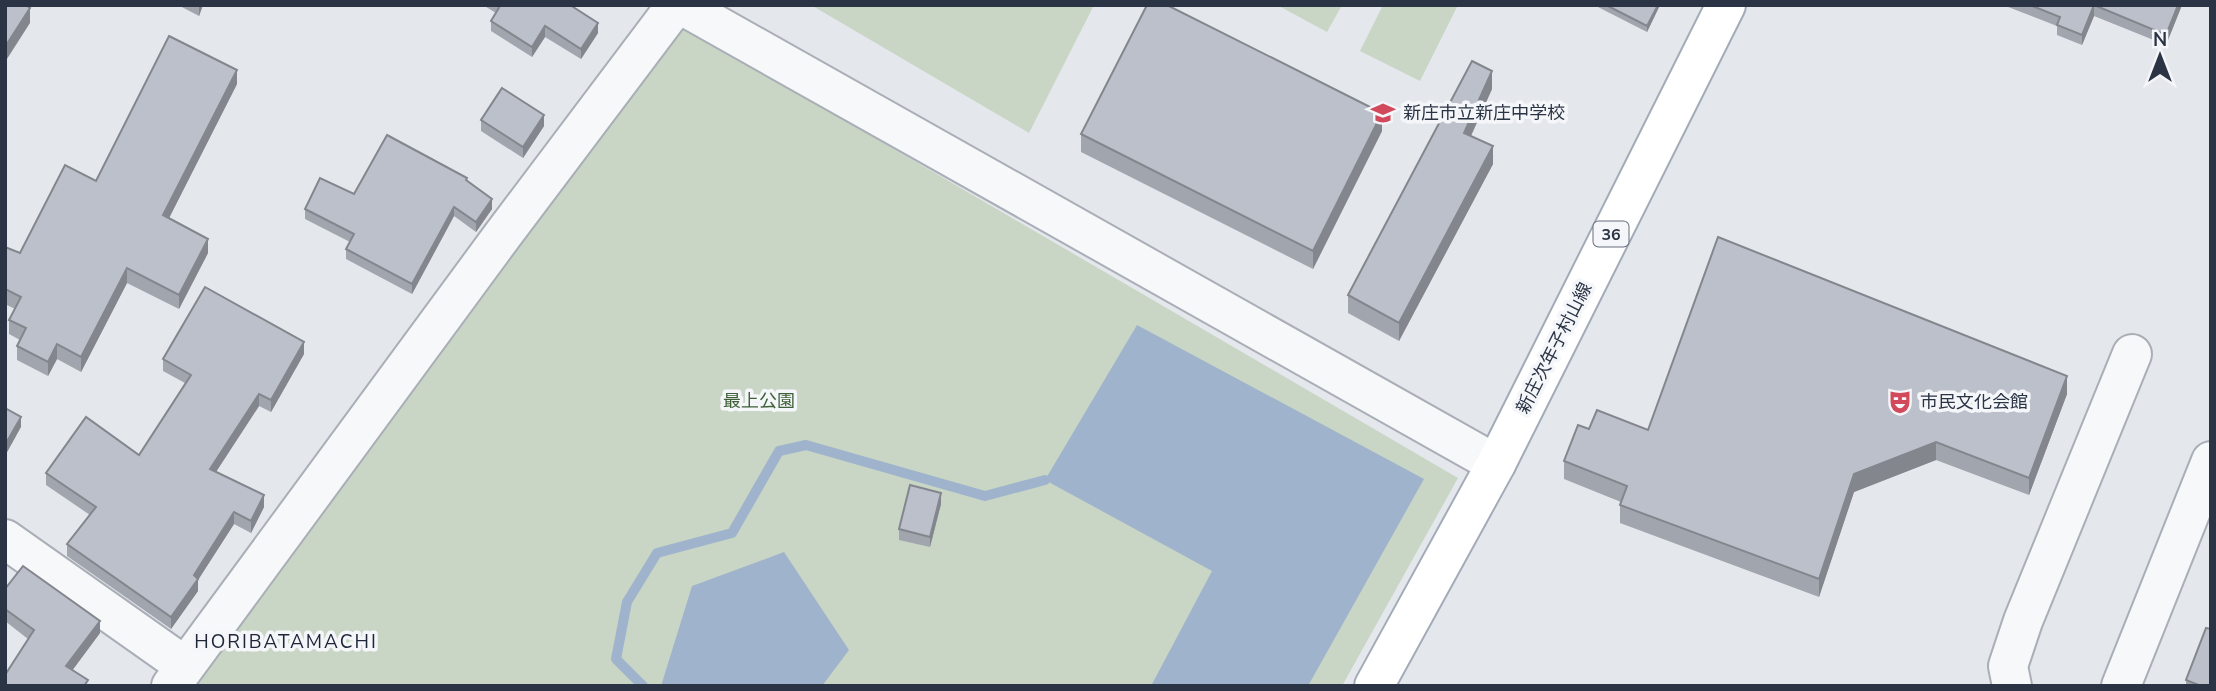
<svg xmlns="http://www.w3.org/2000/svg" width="2216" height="691" font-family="'Nunito Sans','Noto Sans JP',sans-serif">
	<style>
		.green { fill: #c9d6c5 }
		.water { fill: #9fb4cc }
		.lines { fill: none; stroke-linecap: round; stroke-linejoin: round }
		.stream { stroke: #9fb4cc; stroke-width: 10 }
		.minor-casing { stroke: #a9aeb7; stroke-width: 42 }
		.major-casing { stroke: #a3abb8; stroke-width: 42 }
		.minor { stroke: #f7f8fa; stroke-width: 38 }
		.major { stroke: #fff; stroke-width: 38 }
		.wall { fill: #a1a5ae }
		.shaded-wall { fill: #83868d }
		.building { fill: #bbc0ca; stroke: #83868d; stroke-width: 2 }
		.labels { text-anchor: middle; stroke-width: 7; stroke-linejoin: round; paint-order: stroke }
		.shield { fill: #f4f6f9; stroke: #676e7b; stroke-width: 2 }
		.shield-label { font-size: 16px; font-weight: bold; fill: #2b3445 }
		.poi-label { font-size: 18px; fill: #2b3445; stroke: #f4f6f9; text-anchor: start }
		.street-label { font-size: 18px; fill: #2b3445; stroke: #f4f6f9 }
		.park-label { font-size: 18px; fill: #3f6138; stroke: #f4f6f9 }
		.neighbourhood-label { font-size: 19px; letter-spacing: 2px; fill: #1d2536; stroke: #f4f6f9 }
	</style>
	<rect width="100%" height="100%" fill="#e4e7ec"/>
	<g class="green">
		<polygon points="811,5 1094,5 1029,133"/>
		<polygon points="1277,5 1342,5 1327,32"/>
		<polygon points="1383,5 1458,5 1420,81 1360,51"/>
		<polygon points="683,26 1458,478 1342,686 190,686"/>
	</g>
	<g class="water">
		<polygon points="1137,325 1424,479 1308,686 1151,686 1212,571 1045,480"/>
		<polygon points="784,552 849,650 822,686 661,686 692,586"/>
	</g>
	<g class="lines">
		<polyline class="stream" points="643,686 616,659 627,602 657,553 732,533 779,451 806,445 985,496 1045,480"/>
		<g class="minor-casing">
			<g id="minor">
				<polyline points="681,5 1496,464"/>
				<polyline points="5,539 185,666"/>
				<polyline points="171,686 502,236 676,5"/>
				<polyline points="2012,686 2008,666 2023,621 2132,354"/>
				<polyline points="2121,686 2211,461"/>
			</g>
		</g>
		<g class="major-casing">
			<polyline id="major" points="1374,686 1496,464 1726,5"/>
		</g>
		<use href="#minor" class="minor"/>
		<use href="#major" class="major"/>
	</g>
	<g class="wall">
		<polygon points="178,5 203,5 199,16"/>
		<polygon points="483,5 575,5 573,7 598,33 581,59 545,37 532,57 491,31 491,21 496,13"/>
		<polygon points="1594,5 1660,5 1647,32"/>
		<polygon points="2003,5 2182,5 2166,45 2094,16 2082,45 2057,35 2057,26"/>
		<polygon points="237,84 169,218 208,253 179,309 127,283 81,372 57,359 48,376 17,360 17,346 20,340 9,334 9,320 15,309 5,304 5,247 20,253 96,181"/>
		<polygon points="1492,89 1471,136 1493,164 1399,341 1348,313 1348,295"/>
		<polygon points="481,120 544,126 523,158 481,131"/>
		<polygon points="1382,131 1313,269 1081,152 1081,134"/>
		<polygon points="467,181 492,209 476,232 454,216 412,294 346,259 346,249 350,242 305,219 305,209 354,194"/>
		<polygon points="304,354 271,412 259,406 216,472 264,507 251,533 234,524 198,580 198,591 171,629 67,556 67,544 90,515 46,485 46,473 139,455 185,383 163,371 163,359"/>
		<polygon points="2067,394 2029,495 1936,460 1854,492 1819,597 1620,523 1620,505 1621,502 1564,479 1564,461 1589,429 1648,430"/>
		<polygon points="941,504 930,547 899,540 899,529"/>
		<polygon points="5,589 100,633 72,670 88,686 5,621"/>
		<polygon points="2186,680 2211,686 2186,686"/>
	</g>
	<g class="shaded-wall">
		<polygon points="200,5 203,5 199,16 199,6"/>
		<polygon points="1658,5 1660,5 1647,32 1647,26"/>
		<polygon points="2094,5 2094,16 2082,45 2082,35"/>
		<polygon points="2178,5 2182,5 2166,45 2166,35"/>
		<polygon points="30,8 30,23 5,62 5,47"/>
		<polygon points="598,23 598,33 581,59 581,49"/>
		<polygon points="545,26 545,37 532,57 532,47"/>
		<polygon points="237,70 237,84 163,230 163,215"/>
		<polygon points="1492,71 1492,89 1464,151 1464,133"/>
		<polygon points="1382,113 1382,131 1313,269 1313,251"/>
		<polygon points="544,115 544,126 523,158 523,147"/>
		<polygon points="1493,146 1493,164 1399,341 1399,323"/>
		<polygon points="492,199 492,209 476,232 476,222"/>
		<polygon points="454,207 454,216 412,294 412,284"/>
		<polygon points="208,239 208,253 179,309 179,295"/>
		<polygon points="127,268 127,283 81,372 81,357"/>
		<polygon points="304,342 304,354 271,412 271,400"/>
		<polygon points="57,344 57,359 48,376 48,362"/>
		<polygon points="2067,376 2067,394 2029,495 2029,478"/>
		<polygon points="259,394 259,406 210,481 210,469"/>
		<polygon points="21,417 21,427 5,456 5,445"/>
		<polygon points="1936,442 1936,460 1854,492 1819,597 1819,579 1854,474"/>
		<polygon points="941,493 941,504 930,547 930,537"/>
		<polygon points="264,495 264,507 251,533 251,521"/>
		<polygon points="234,512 234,524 198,580 198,591 171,629 171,617 194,575"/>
		<polygon points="100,621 100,633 66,679 66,666"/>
	</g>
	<g class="building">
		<polygon points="5,5 26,5 30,8 5,47"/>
		<polygon points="499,5 570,5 598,23 581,49 545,26 532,47 491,21 500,6"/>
		<polygon points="1147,5 1167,5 1382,113 1313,251 1081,134"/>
		<polygon points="1606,5 1658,5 1647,26"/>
		<polygon points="2030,5 2094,5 2082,35 2057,25 2060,17"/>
		<polygon points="2094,5 2178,5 2166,35"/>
		<polygon points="169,36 237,70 163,215 208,239 179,295 127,268 81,357 57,344 48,362 17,346 26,328 9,320 21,297 5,289 5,247 20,253 65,165 96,181"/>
		<polygon points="1472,61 1492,71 1464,133 1493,146 1399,323 1348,295"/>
		<polygon points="502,88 544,115 523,147 481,120"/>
		<polygon points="387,135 467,178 466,180 492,199 476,222 454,207 412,284 346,249 354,234 305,209 320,178 354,194"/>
		<polygon points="1718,237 2067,376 2029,478 1936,442 1854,474 1819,579 1620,505 1627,486 1564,461 1578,425 1589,429 1597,410 1648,430"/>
		<polygon points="205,287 304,342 271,400 259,394 210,469 264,495 251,521 234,512 194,575 198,579 171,617 67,544 96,507 46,473 86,417 139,455 191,375 163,359"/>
		<polygon points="5,408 21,417 5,445"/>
		<polygon points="910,485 941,493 930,537 899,529"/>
		<polygon points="23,566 100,621 66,666 88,680 84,686 5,686 5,675 34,630 5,609 5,589"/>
		<polygon points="2206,628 2211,629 2211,686 2201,686 2186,680"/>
	</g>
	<defs>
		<g id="school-bare" transform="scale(1.89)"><path d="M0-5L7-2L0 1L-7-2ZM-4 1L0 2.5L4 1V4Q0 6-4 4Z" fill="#d1495b" stroke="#f4f6f9" stroke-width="2.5" paint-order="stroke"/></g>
		<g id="theatre-bare" transform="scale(1.89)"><path d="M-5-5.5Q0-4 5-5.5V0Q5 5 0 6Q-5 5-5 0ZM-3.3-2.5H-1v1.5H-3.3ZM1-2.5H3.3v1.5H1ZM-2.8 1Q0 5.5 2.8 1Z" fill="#d1495b" stroke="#f4f6f9" stroke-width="2.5" paint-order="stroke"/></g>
	</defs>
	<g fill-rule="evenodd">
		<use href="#school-bare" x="1383" y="113"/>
		<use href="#theatre-bare" x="1900" y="402"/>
	</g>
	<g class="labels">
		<rect class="shield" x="1593.5" y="221.5" width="35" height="25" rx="5"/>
		<g class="shield-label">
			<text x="1611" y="240">36</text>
		</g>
		<g class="poi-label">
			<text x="1403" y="119">新庄市立新庄中学校</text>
			<text x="1920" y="408">市民文化会館</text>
		</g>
		<g class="street-label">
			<text transform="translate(1554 348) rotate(-63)" y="6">新庄次年子村山線</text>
		</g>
		<g class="park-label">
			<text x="759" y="407">最上公園</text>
		</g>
		<g class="neighbourhood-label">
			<text x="286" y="648">HORIBATAMACHI</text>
		</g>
	</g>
	<rect width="2216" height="691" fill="none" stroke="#2b3445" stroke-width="14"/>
	<g transform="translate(2160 56)" stroke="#f4f6f9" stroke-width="5" paint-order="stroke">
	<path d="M0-5L12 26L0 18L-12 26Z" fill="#2b3445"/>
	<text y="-10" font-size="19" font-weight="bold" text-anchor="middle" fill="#2b3445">N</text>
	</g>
</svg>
